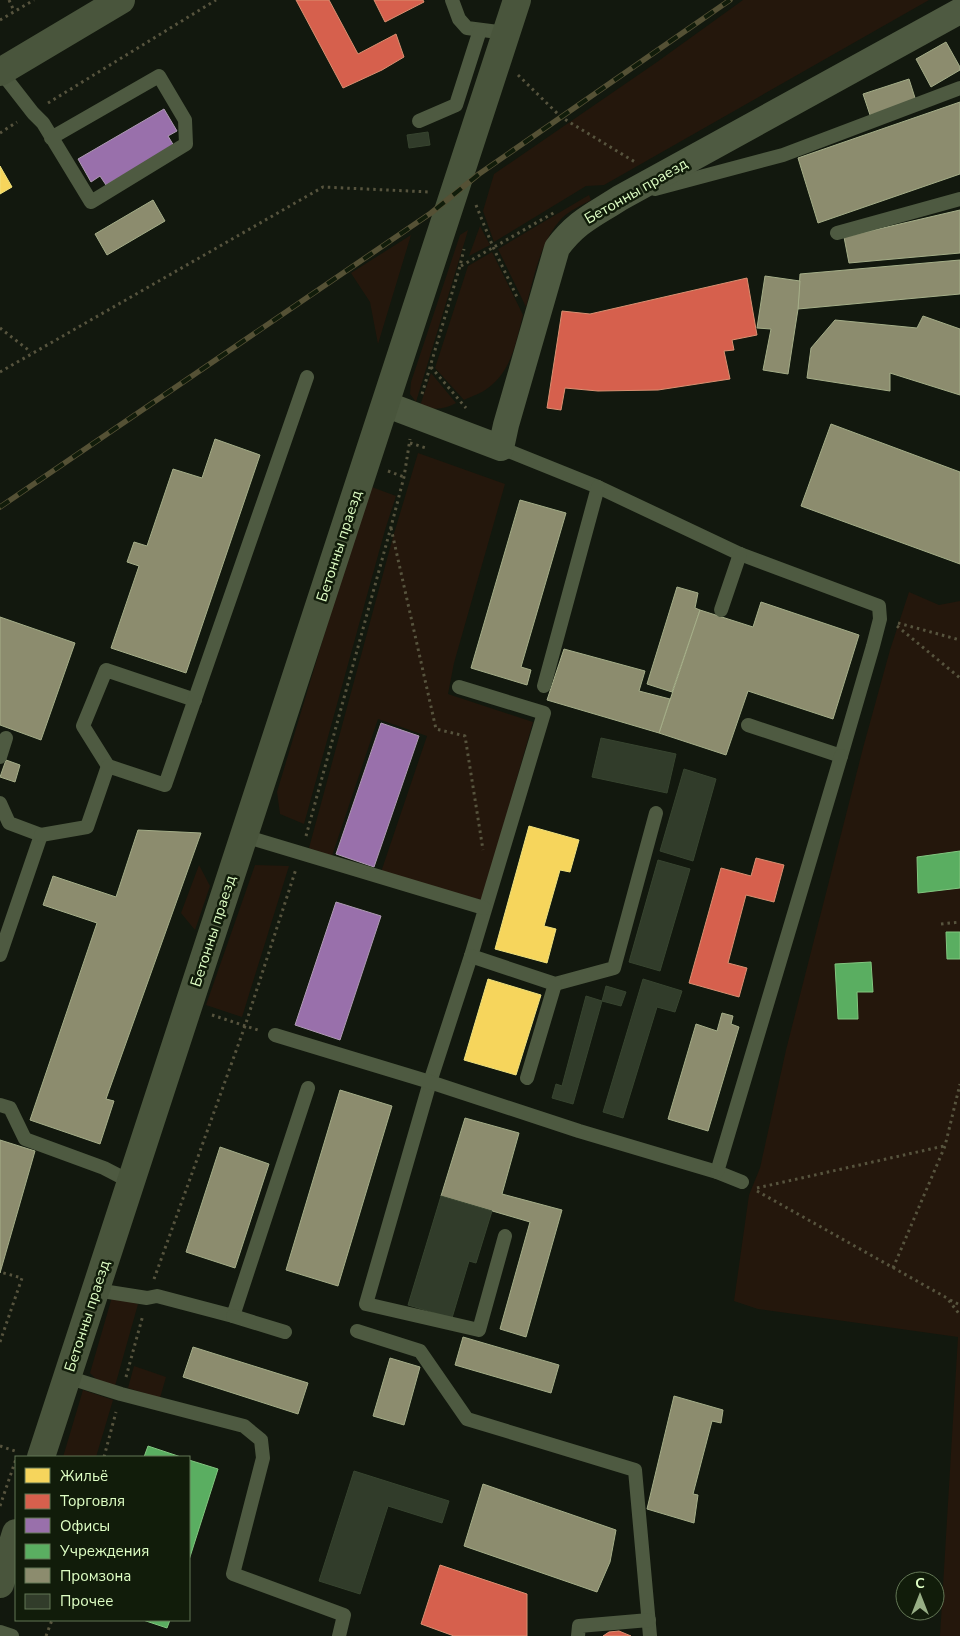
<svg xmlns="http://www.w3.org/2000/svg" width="960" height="1636" font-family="'Nunito Sans',sans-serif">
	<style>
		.green { fill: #24170c }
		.homes { fill: #f6d55c; stroke: #efe27c }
		.shops { fill: #d6604d; stroke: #d99071 }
		.offices { fill: #9970ab; stroke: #ae9bb3 }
		.public { fill: #5aae61; stroke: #82c67f }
		.industry { fill: #8c8c6e; stroke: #a5ae88 }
		.building { fill: #313c2a; stroke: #37442f }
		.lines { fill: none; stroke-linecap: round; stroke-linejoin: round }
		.path { stroke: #57543e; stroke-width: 3; stroke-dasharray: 2.5 4; stroke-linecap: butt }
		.lane { stroke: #4e5a41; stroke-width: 14 }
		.street { stroke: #4e5a41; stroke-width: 26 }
		.secondary { stroke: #49553c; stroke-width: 28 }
		.rail-casing { stroke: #555135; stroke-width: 5.5 }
		.rail { stroke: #111c0a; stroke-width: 4; stroke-dasharray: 11; stroke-linecap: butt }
		.labels { text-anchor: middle; stroke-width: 5; stroke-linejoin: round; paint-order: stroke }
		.street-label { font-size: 15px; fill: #dfffc5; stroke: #111c0a }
	</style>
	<rect width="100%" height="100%" fill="#12180e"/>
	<g class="green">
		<polygon points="743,0 929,0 604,185 586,186 494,242 483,211 494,174 657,62"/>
		<path d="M589 195 591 200C582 205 569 211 562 218 540 242 534 277 526 307L498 249Z"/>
		<polygon points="480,226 490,245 469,256"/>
		<polygon points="468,230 466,237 416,402 410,394 411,382 460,235"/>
		<polygon points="411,235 378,344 370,302 351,273"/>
		<path d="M492 252 523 315C516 342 512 370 488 388 482 393 472 396 464 400L435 368 468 266Z"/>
		<path d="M431 373 456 403C444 410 434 410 420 406Z"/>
		<polygon points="418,453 505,484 454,663 448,694 533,722 482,900 381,872 427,736 378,719 332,856 309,848 393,537"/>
		<polygon points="369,486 396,496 385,530 304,824 280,814 277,792"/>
		<polygon points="909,592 939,605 960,601 960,1636 940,1636 958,1337 758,1309 734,1301 749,1195 760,1168 786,1050 863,748 890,650"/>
		<polygon points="199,865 210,886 195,930 181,913"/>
		<polygon points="255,865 289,866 242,1017 206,1005"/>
		<polygon points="112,1297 138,1304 115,1386 98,1381 90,1373"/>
		<polygon points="134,1366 166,1377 160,1398 128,1388"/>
		<polygon points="83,1390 113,1400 96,1457 63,1457"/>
	</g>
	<g class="homes">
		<polygon points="0,166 12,187 0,194"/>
		<polygon points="529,826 579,840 570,872 560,870 544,926 556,929 547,963 495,949"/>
		<polygon points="488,979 541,995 516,1075 464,1060"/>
	</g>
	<g class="shops">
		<polygon points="296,0 329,0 358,54 396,34 404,57 382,70 343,88"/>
		<polygon points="374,0 423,0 424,2 385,22"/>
		<polygon points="747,278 757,335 732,340 734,350 724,351 730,379 658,390 598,391 565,388 561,410 547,408 562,311 590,314"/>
		<polygon points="756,858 784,865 774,902 746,895 728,963 747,968 739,997 689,983 721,868 751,876"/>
		<polygon points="440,1565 527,1594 527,1636 454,1636 421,1624"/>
		<polygon points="619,1631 631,1636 603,1636 609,1632"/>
	</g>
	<g class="offices">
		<polygon points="164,109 177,131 168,136 174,146 106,185 100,176 91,182 78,159"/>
		<polygon points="381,723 419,736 374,867 336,854"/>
		<polygon points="336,902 381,916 340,1040 295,1025"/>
	</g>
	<g class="public">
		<polygon points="960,851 960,888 918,893 917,857"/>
		<polygon points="946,932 960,932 960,959 947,959"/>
		<polygon points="871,962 873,992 857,992 858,1019 838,1019 835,964"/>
		<polygon points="148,1446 181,1457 144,1457"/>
		<polygon points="189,1460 218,1469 189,1560"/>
		<polygon points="143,1620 170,1620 167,1628"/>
	</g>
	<g class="industry">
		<polygon points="946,42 960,67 960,70 931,87 916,59"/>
		<polygon points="909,79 916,101 870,115 863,94"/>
		<polygon points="960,102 960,174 818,223 798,158"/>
		<polygon points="153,200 165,221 107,255 95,234"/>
		<polygon points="960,210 960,253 849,263 844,237"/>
		<polygon points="960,260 960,294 798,309 800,274"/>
		<polygon points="765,276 800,281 798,309 788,374 763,370 771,329 757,328"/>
		<polygon points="923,316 960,329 960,395 890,373 890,391 807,378 811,348 835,320 917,328"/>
		<polygon points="831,424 960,472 960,564 801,506"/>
		<polygon points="215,439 260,455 186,673 111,648 139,566 127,562 134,542 147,546 173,469 202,478"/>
		<polygon points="520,500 566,513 521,667 531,670 527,685 471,668"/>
		<polygon points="677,587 698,593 695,608 700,610 672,692 647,684"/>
		<polygon points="761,602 859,635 833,719 748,691 726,755 659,733 700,610 753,627"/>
		<polygon points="0,617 75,643 41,740 0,725"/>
		<polygon points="564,649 645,671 639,691 670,699 659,733 547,700"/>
		<polygon points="6,760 20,765 15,782 0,777"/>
		<polygon points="138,830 201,833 106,1099 114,1101 100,1144 30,1120 97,923 43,905 53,876 116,897"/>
		<polygon points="722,1013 733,1016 731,1024 739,1027 708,1131 668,1119 696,1024 717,1031"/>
		<polygon points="340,1090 392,1106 338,1286 286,1270"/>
		<polygon points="465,1118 519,1133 502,1194 562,1210 526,1337 500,1329 530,1222 441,1196"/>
		<polygon points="0,1140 35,1151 0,1273"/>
		<polygon points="220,1147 269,1164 235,1268 186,1252"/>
		<polygon points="463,1337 559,1365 551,1393 455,1365"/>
		<polygon points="193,1347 308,1383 298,1414 183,1377"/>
		<polygon points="390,1358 420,1367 404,1425 373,1416"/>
		<polygon points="674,1396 723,1410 721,1423 712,1421 693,1494 698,1495 694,1523 647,1509"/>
		<polygon points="483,1484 616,1530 610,1562 597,1592 464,1546"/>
	</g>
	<g class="building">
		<polygon points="428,132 430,145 409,148 407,135"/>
		<polygon points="601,738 676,754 667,793 592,777"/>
		<polygon points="684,769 716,779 693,861 660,851"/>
		<polygon points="658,860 690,869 660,971 629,962"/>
		<polygon points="643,979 682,991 675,1012 657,1007 623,1118 603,1112"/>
		<polygon points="606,986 626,992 621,1006 602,1001"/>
		<polygon points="586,996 602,1001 573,1104 552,1098 556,1084 562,1086"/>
		<polygon points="441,1196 492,1211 476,1263 469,1261 452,1318 408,1305"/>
		<polygon points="354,1471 449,1501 442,1523 388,1506 360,1594 319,1581"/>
	</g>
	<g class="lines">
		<g class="path">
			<polyline points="9,0 14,11"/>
			<polyline points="0,20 34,0"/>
			<polyline points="518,75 561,117 635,162"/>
			<polyline points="48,103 216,0"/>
			<polyline points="0,133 17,122"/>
			<polyline points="476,205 493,247 517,297"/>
			<polyline points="461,266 555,212"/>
			<polyline points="0,328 31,352"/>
			<polyline points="431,367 466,408"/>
			<polyline points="0,372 323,187 430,192"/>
			<polyline points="422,394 460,266 464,249"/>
			<polyline points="410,443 426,448"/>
			<polyline points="388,471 404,477"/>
			<polyline points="391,528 436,729 465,736 483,850"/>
			<polyline points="898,623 960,640"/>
			<polyline points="897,626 960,678"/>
			<polyline points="306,836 391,527 404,477 410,439"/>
			<polyline points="941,924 960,922"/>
			<polyline points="212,1015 258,1030"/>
			<polyline points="757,1188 944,1146"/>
			<polyline points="757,1191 947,1298 960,1315"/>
			<polyline points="893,1268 945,1146 960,1084"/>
			<polyline points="154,1279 245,1026 296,869"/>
			<polyline points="950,1300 960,1305"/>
			<polyline points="0,1342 22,1278 0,1272"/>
			<polyline points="126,1377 143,1315"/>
			<polyline points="0,1446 18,1452"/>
			<polyline points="104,1457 116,1412"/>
			<polyline points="0,1506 16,1459"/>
			<polyline points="46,1636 52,1620"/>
		</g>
		<g class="lane">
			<polyline points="452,0 459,19 467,28 506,33"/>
			<polyline points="1,72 33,113 43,123 91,202 186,144 185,120 159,76 51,138"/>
			<polyline points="419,121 456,105 480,30"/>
			<polyline points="655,189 783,155 960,88"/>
			<polyline points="837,233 960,199"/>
			<polyline points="501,448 598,487 740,554 879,606 880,619 873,646 841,756 748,725"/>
			<polyline points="721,610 740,554"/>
			<polyline points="544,686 598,487"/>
			<polyline points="459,687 544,713 471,956 430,1082 366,1304 479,1330 505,1236"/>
			<polyline points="0,757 6,738"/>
			<polyline points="108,766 83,726 106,670 195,700"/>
			<polyline points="0,803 9,823 41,835 0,955"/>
			<polyline points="41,835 87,827 108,766 165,785 307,377"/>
			<polyline points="244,836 484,908"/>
			<polyline points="471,956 555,984 614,968 656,813"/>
			<polyline points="275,1035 430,1082 579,1131 717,1172 742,1182"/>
			<polyline points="527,1078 555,984"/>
			<polyline points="0,1105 10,1108 25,1139 104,1168 131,1182"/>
			<polyline points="717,1172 841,756"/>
			<polyline points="96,1290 147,1298 157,1296 233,1316 308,1088"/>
			<polyline points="233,1316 285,1332"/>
			<polyline points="357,1331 420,1351 467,1419 635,1470 650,1636"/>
			<polyline points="67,1377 121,1394 244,1426 261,1440 263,1458 233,1574 344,1615 339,1636"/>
			<polyline points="0,1632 12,1636"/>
			<polyline points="578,1636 579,1626 649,1620"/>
		</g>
		<path class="street" d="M385 404 501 448 506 425 557 248C577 221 594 215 620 198L960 11"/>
		<g class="secondary">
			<polyline points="0,72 121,0"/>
			<polyline points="41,1457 517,0"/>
			<polyline points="0,1584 16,1533"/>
		</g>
		<g class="rail-casing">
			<polyline id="rail" points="0,507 431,213 479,174 730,0"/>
		</g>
		<use href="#rail" class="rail"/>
	</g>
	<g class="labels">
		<g class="street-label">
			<text transform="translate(636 191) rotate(-30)" y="5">Бетонны праезд</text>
			<text transform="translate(339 546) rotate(-72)" y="5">Бетонны праезд</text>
			<text transform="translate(213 931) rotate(-72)" y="5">Бетонны праезд</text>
			<text transform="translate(87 1316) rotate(-72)" y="5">Бетонны праезд</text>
		</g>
	</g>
	<rect x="15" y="1456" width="175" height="165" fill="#111c0a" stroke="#637755"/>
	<rect x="25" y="1468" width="25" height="15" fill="#f6d55c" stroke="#637755"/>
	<text x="60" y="1481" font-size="15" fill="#dfffc5">Жильё</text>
	<rect x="25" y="1494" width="25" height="15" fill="#d6604d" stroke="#637755"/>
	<text x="60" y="1506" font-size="15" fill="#dfffc5">Торговля</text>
	<rect x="25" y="1518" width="25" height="15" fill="#9970ab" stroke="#637755"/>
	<text x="60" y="1531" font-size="15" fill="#dfffc5">Офисы</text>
	<rect x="25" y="1544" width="25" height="15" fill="#5aae61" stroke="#637755"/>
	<text x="60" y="1556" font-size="15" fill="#dfffc5">Учреждения</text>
	<rect x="25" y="1568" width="25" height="15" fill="#8c8c6e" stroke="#637755"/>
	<text x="60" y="1581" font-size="15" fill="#dfffc5">Промзона</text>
	<rect x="25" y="1594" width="25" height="15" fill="#313c2a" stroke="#637755"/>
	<text x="60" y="1606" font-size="15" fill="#dfffc5">Прочее</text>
	<g transform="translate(920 1596)"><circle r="24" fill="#111c0a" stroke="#637755"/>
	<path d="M0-4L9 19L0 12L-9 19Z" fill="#97ae85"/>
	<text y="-8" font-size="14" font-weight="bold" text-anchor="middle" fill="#dfffc5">С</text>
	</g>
</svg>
